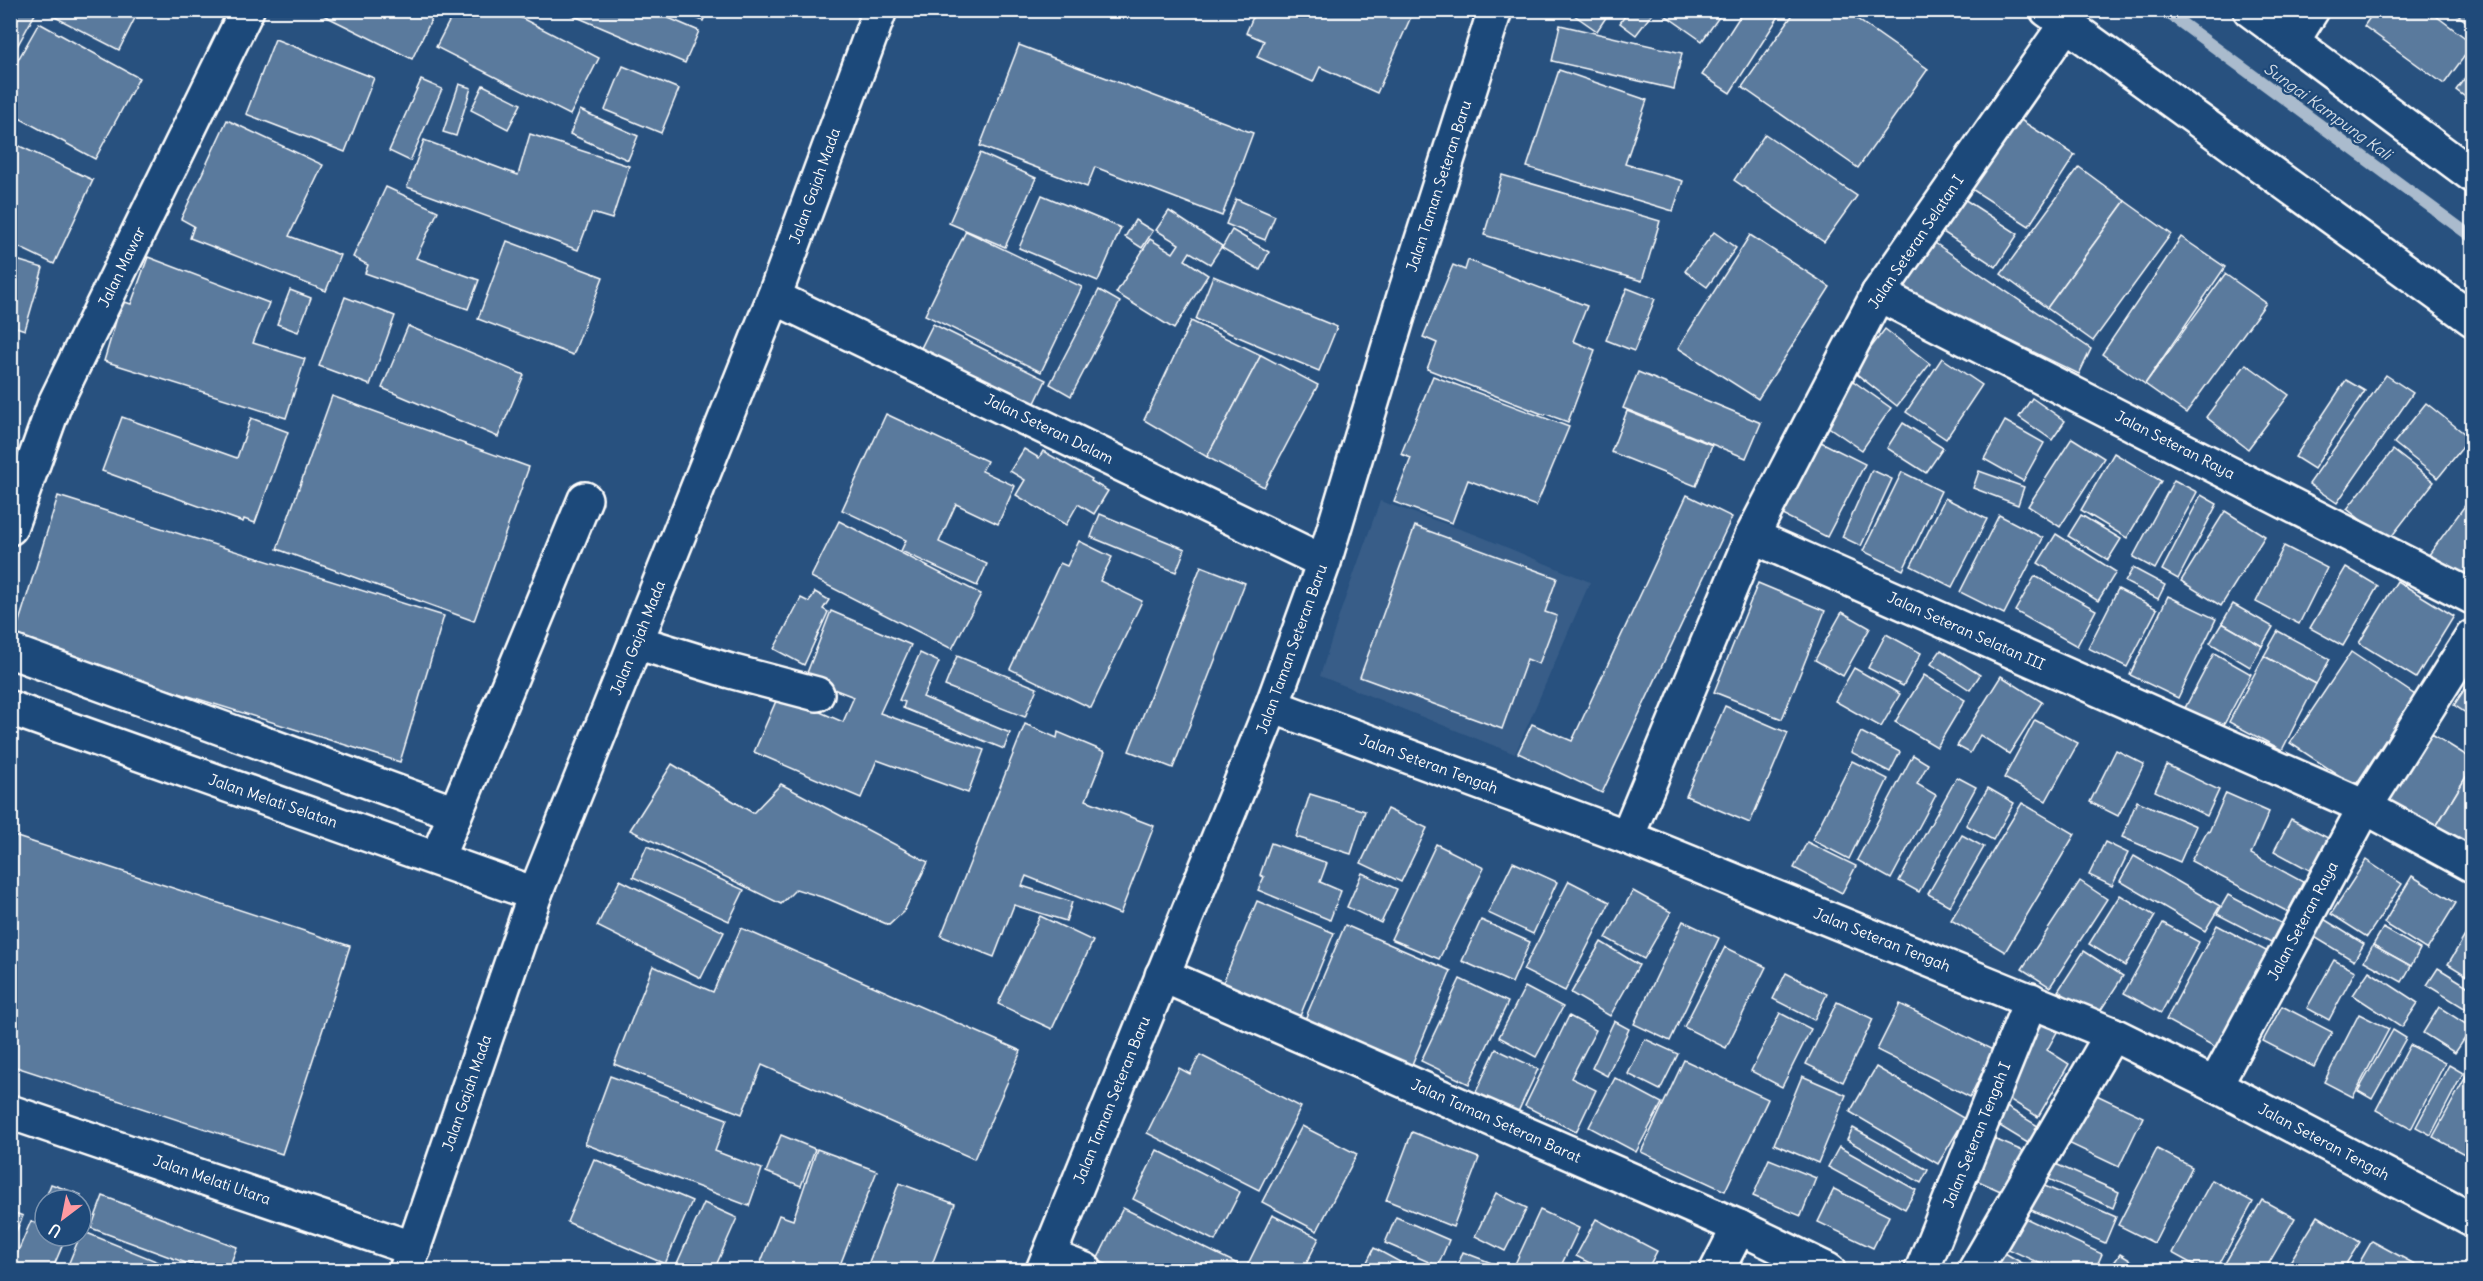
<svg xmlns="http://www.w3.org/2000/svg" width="2483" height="1281" font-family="Delius,sans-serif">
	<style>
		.built { fill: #375d88 }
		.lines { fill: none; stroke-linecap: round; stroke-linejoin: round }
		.stream { stroke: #aabbcd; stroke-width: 12 }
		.building { fill: #5a7a9d; stroke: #fff; stroke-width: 1.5 }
		.minor-casing { stroke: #fff; stroke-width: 38 }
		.major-casing { stroke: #fff; stroke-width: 38 }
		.minor { stroke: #1f4a7a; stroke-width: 33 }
		.major { stroke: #1f4a7a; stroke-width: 33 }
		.labels { text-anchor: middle; stroke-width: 4.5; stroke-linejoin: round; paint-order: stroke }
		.street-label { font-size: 15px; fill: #fff; stroke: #1f4a7a }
		.water-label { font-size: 16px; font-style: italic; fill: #d4dde6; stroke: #1f4a7a }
	</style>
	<rect width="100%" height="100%" fill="#28517f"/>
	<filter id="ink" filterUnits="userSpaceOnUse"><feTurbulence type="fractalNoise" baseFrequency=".0167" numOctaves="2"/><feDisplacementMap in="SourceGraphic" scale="12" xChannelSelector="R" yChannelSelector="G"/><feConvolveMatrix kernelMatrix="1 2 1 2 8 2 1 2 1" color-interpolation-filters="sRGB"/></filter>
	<g filter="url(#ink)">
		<polygon class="built" points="1380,501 1477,535 1590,582 1515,754 1320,676 1341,610"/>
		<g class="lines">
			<polyline class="stream" points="2164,10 2472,237"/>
		</g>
		<g class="building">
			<polygon points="10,10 28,10 35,14 10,59"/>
			<polygon points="46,10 139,10 119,50 45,12"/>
			<polygon points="313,10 436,10 412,59"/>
			<polygon points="455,10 506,10 599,58 570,115 436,47"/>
			<polygon points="560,10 650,10 699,31 685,63"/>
			<polygon points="677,10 708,10 703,21"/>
			<polygon points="1256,10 1414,10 1377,93 1320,67 1313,82 1257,57 1264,41 1246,33"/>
			<polygon points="1567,10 1611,10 1597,31"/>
			<polygon points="1629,10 1655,10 1636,35 1620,23"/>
			<polygon points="1658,10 1724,10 1702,41"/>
			<polygon points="1744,10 1783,10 1730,93 1702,75"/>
			<polygon points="1796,10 1844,10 1928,69 1858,168 1742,87"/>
			<polygon points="2375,10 2428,10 2472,43 2472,46 2444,84 2364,26"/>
			<polygon points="2451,10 2472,10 2472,26"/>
			<polygon points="39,23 139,78 95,159 10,113 10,74"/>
			<polygon points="1560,25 1682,53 1674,89 1552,61"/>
			<polygon points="275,39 374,78 345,152 246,114"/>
			<polygon points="1019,45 1253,133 1222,216 1095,167 1087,187 980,146"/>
			<polygon points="623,66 679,89 661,133 605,110"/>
			<polygon points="2472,68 2472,102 2456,90"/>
			<polygon points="1559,70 1647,100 1625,164 1683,181 1673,211 1527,167"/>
			<polygon points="421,80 442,89 410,161 389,151"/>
			<polygon points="459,84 471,88 456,136 443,132"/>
			<polygon points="483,85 521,104 508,129 471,110"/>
			<polygon points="580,110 638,136 628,160 570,134"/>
			<polygon points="2013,115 2075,155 2029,226 1967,186"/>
			<polygon points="227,120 323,165 289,236 340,255 326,291 190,238 194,226 181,219"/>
			<polygon points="530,134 629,166 612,219 592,213 578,250 407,187 424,140 518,175"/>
			<polygon points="1765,134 1857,196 1824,242 1734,180"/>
			<polygon points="15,144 93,180 54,264 10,243 10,153"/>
			<polygon points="980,153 1036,178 1005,247 949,223"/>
			<polygon points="2079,167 2125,201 2047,308 2001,274"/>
			<polygon points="1502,175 1660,221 1642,281 1484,235"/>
			<polygon points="386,187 438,211 416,258 479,280 468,309 365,273 368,265 353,257"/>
			<polygon points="1042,195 1121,228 1098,281 1019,248"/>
			<polygon points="1236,199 1275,216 1265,240 1226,224"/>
			<polygon points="1964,199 2018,234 1996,267 1943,232"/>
			<polygon points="2125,201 2171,234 2093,341 2047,308"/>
			<polygon points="1169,211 1222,246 1210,264 1190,252 1185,260 1208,275 1174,329 1116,293 1150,239 1173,253 1179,244 1156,230"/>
			<polygon points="1135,220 1153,231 1142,248 1125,237"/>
			<polygon points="1232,230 1269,252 1260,270 1222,248"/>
			<polygon points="966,231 1082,287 1041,372 925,315"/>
			<polygon points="1714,232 1736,248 1707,287 1685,271"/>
			<polygon points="1750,235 1830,287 1758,399 1678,348"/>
			<polygon points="2181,237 2225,267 2145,384 2102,354"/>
			<polygon points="507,241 603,277 573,355 478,319"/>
			<polygon points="1932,241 2091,349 2079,374 1904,289"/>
			<polygon points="148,257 269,303 253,343 305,359 286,418 104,361 122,301 131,304"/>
			<polygon points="10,258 43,268 25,330 10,325"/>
			<polygon points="1468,260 1587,306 1573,341 1595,350 1568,422 1546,414 1545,415 1427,369 1437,343 1423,337 1453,265 1465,270"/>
			<polygon points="2225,274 2266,303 2186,413 2145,384"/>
			<polygon points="1213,276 1337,327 1319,371 1196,319"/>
			<polygon points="1627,288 1655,299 1634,351 1606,340"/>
			<polygon points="290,290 311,298 298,332 277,324"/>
			<polygon points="1099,290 1120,302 1071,396 1050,384"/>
			<polygon points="345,297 395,316 370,385 319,366"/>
			<polygon points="1191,321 1261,355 1207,457 1144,420"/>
			<polygon points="933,324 1046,380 1032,409 919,352"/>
			<polygon points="408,326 524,375 498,437 382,388"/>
			<polygon points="1885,329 1930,364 1897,406 1853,371"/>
			<polygon points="1261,355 1318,385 1264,487 1207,457"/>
			<polygon points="1942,358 1982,385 1946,439 1906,412"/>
			<polygon points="2246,364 2289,395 2248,449 2206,417"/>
			<polygon points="1638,372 1761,423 1746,458 1623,408"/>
			<polygon points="2386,375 2413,393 2337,503 2309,484"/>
			<polygon points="1433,376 1569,427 1536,506 1468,480 1452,523 1394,502 1411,458 1401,454"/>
			<polygon points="1846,376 1891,408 1862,450 1817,419"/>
			<polygon points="2346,380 2365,391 2314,469 2295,457"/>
			<polygon points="332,396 529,467 474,621 277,549"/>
			<polygon points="2032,398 2065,421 2052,440 2019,417"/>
			<polygon points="2426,403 2470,438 2438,478 2394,443"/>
			<polygon points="1627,411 1712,445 1696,486 1611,452"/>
			<polygon points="886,414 987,461 982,471 1015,486 998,524 956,504 939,542 987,564 977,586 901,551 906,540 842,510"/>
			<polygon points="122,417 237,458 251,418 288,432 255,523 244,519 243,522 102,471"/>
			<polygon points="2005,421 2044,443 2023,481 1984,459"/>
			<polygon points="1903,423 1943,448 1926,473 1887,448"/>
			<polygon points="2072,438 2104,458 2060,527 2028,506"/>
			<polygon points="1821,442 1865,464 1827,537 1783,515"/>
			<polygon points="1024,449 1039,458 1043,451 1092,479 1091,481 1108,491 1094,514 1078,504 1066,525 1016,495 1025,480 1010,471"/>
			<polygon points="2393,450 2434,482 2388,541 2347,509"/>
			<polygon points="2114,453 2161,481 2127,538 2081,510"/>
			<polygon points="1872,470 1892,479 1861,546 1842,537"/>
			<polygon points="1979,471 2024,487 2018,505 1973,488"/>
			<polygon points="1902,472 1941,491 1903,570 1863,551"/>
			<polygon points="2174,480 2197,492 2155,569 2133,557"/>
			<polygon points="1687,495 1732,517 1602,793 1518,753 1532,724 1572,741"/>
			<polygon points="2201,495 2217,504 2178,579 2162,570"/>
			<polygon points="58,496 444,616 400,762 13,641"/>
			<polygon points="2472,496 2472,589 2428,556"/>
			<polygon points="1945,498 1987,519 1952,587 1911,566"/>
			<polygon points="2225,511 2265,536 2221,606 2181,581"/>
			<polygon points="1100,514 1185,549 1176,572 1091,537"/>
			<polygon points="1999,515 2043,538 2004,614 1960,592"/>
			<polygon points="2081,515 2121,539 2108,560 2068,536"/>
			<polygon points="839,521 981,594 952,649 811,577"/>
			<polygon points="1415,526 1557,578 1545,612 1557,616 1539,664 1527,659 1502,729 1360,677"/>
			<polygon points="2056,534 2116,572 2098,601 2038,563"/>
			<polygon points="1079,541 1112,557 1100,581 1142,601 1091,708 1010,669 1060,563 1067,566"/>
			<polygon points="2284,546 2327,568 2299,624 2256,602"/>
			<polygon points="1201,566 1245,583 1173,768 1129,751"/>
			<polygon points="2346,567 2378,586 2343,646 2310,628"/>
			<polygon points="2133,568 2165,585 2158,599 2125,582"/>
			<polygon points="2035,576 2096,610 2077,646 2015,611"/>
			<polygon points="2397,581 2454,616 2416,678 2359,643"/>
			<polygon points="1758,583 1825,611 1782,719 1714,692"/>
			<polygon points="2118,589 2157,609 2127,667 2088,648"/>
			<polygon points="815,592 829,600 823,609 828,612 804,665 774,649 801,598 809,602"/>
			<polygon points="2168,596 2216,619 2178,698 2130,675"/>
			<polygon points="2233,604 2273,627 2262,646 2222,623"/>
			<polygon points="831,611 911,645 880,713 984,750 968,793 877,760 861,798 754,752 779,694 843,722 854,697 805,678"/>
			<polygon points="1842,612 1870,628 1843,676 1815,660"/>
			<polygon points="2222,623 2262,646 2250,667 2210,643"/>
			<polygon points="2278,631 2330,659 2316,684 2264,656"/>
			<polygon points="1886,634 1921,653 1903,686 1868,668"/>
			<polygon points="1941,650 1980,675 1970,690 1931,664"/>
			<polygon points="2351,652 2415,695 2355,786 2290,743"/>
			<polygon points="920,653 939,662 923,697 1010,733 1004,749 903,708 905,702 899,700"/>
			<polygon points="2214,653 2251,674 2222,728 2185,708"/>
			<polygon points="957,656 1037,688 1025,717 945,686"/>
			<polygon points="2264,656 2316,684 2282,750 2229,722"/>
			<polygon points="1854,668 1900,694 1881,727 1835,701"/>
			<polygon points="1924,675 1965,700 1937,747 1895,722"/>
			<polygon points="2001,676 2042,702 2009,754 1980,735 1970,753 1957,746"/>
			<polygon points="2472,678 2472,717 2454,705"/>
			<polygon points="1725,706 1788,733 1750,823 1686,796"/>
			<polygon points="2035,720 2078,743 2046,801 2004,778"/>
			<polygon points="1025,724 1057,738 1058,732 1105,752 1086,800 1154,826 1120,914 1026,876 1022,886 1072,902 1066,921 1014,905 994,957 941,936"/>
			<polygon points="2419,726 2472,759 2472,767 2434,830 2377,796"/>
			<polygon points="1861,732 1900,752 1890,772 1851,752"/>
			<polygon points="2116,750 2144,764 2118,816 2090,802"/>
			<polygon points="1913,755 1928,764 1917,784 1936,795 1891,879 1857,860"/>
			<polygon points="1852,761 1888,779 1849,859 1812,840"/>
			<polygon points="672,764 753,813 781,784 928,862 904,911 889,925 828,899 796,889 781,904 630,830"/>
			<polygon points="2167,765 2219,790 2207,816 2155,791"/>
			<polygon points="2472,767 2472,853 2434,830"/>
			<polygon points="1957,777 1976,787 1919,892 1899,881"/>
			<polygon points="1988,788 2014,803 1993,840 1966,825"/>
			<polygon points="10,790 18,793 10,814"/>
			<polygon points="2226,793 2269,812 2251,854 2303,882 2288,912 2191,861 2207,831 2209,832"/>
			<polygon points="1310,794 1365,811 1351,854 1296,837"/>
			<polygon points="2137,801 2196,826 2180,862 2122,837"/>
			<polygon points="2022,803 2075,834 2005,952 1951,920"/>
			<polygon points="1387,809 1427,828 1401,882 1361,863"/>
			<polygon points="2291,819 2330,839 2313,872 2274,851"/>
			<polygon points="1962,835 1984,847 1950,906 1928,894"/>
			<polygon points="14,836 350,946 282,1154 10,1065 10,848"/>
			<polygon points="1807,842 1856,866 1842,893 1794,868"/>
			<polygon points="2105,842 2128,853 2112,886 2089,875"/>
			<polygon points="1271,843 1327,863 1320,882 1341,891 1330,920 1258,890 1264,877 1260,875"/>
			<polygon points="1436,844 1484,868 1439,959 1391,939"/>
			<polygon points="647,846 744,890 729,921 633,877"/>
			<polygon points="2134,856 2220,906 2205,931 2120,881"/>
			<polygon points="2366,860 2402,884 2367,937 2331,914"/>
			<polygon points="1513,862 1557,882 1533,934 1488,913"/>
			<polygon points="1362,873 1397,889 1381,923 1347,907"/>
			<polygon points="2412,876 2456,903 2427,950 2384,923"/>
			<polygon points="620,880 724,932 701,978 597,926"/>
			<polygon points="1569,881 1610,902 1565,991 1523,970"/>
			<polygon points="2080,881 2107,899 2050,987 2022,969"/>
			<polygon points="1633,891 1671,912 1644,959 1606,938"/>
			<polygon points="2120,895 2155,916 2125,966 2089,944"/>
			<polygon points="2228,895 2281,923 2271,942 2217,914"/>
			<polygon points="1257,901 1334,933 1300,1016 1222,985"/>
			<polygon points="1040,916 1093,941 1052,1029 998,1004"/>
			<polygon points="2319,916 2364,944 2354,961 2308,933"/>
			<polygon points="1481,920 1530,942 1512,983 1462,961"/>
			<polygon points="1683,921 1719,938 1670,1041 1634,1024"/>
			<polygon points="2163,923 2199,942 2161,1013 2124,993"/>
			<polygon points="2472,924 2472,979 2448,964"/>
			<polygon points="1345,925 1451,971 1410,1069 1303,1024"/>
			<polygon points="2217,925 2270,953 2217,1048 2166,1020"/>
			<polygon points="741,928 1021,1051 974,1159 762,1065 742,1114 614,1064 653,966 713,992"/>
			<polygon points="2383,928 2420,949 2411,966 2373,945"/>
			<polygon points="1601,942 1639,965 1610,1016 1571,993"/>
			<polygon points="2373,945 2411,966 2402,982 2364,961"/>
			<polygon points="1725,947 1766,967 1726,1048 1684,1027"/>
			<polygon points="2084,951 2123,976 2097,1016 2058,991"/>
			<polygon points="2334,960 2355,971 2329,1020 2307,1008"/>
			<polygon points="2438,968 2472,989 2472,999 2466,1009 2427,985"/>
			<polygon points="2369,971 2418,1003 2402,1027 2353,995"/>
			<polygon points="1786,973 1827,994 1814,1020 1773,999"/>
			<polygon points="1460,979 1508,1002 1469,1084 1421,1061"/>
			<polygon points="1525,987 1563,1007 1536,1057 1499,1037"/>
			<polygon points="1837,1002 1873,1019 1843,1082 1806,1064"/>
			<polygon points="1900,1004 1993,1050 1970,1097 1877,1050"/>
			<polygon points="2282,1006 2332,1032 2314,1067 2263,1041"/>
			<polygon points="2439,1007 2472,1028 2455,1053 2423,1033"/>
			<polygon points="1780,1013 1811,1029 1782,1087 1751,1071"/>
			<polygon points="2359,1014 2389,1029 2353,1097 2324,1082"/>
			<polygon points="1569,1016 1596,1030 1571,1078 1596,1090 1576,1132 1525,1106"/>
			<polygon points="1614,1021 1629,1029 1607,1076 1592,1068"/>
			<polygon points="2041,1022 2057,1032 2047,1050 2069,1064 2038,1117 1999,1093"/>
			<polygon points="2393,1030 2406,1038 2372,1099 2358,1091"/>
			<polygon points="1645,1039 1678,1054 1660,1090 1628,1074"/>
			<polygon points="2472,1042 2472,1059 2465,1054"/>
			<polygon points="2410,1045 2445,1063 2411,1129 2376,1110"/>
			<polygon points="1496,1049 1538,1069 1517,1114 1475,1094"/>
			<polygon points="1200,1055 1301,1107 1259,1190 1147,1133 1179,1068 1190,1074"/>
			<polygon points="1684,1060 1768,1099 1725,1191 1641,1152"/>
			<polygon points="2449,1065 2463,1073 2431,1135 2416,1127"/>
			<polygon points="1876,1067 1965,1119 1938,1164 1850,1112"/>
			<polygon points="2470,1069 2472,1071 2472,1148 2468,1156 2433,1137"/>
			<polygon points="610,1076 727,1119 715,1151 762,1169 749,1206 585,1144"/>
			<polygon points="1802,1076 1846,1095 1818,1163 1774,1144"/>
			<polygon points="1615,1078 1662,1103 1636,1152 1589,1127"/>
			<polygon points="2086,1090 2143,1117 2119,1167 2062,1140"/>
			<polygon points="2000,1103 2046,1131 2036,1148 1990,1120"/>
			<polygon points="1302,1126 1357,1154 1317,1231 1262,1202"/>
			<polygon points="1853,1128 1928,1170 1921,1183 1847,1140"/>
			<polygon points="1412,1132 1479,1158 1453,1227 1386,1200"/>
			<polygon points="781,1135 815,1149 801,1186 766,1172"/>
			<polygon points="1992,1138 2025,1152 2007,1194 1974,1179"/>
			<polygon points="1839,1147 1916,1190 1905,1209 1828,1167"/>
			<polygon points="817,1149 877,1171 838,1270 758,1270 779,1215 793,1220"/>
			<polygon points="2157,1149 2192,1167 2154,1243 2118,1225"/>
			<polygon points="1157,1150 1240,1192 1215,1241 1133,1199"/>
			<polygon points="594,1159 692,1201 665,1264 567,1222"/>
			<polygon points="1769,1159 1816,1178 1801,1216 1753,1196"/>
			<polygon points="2051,1162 2119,1192 2113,1208 2044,1177"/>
			<polygon points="2212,1180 2253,1202 2216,1270 2203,1270 2172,1253"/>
			<polygon points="899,1183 955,1204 931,1267 938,1270 866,1270"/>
			<polygon points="51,1184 81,1195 79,1200 45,1200"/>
			<polygon points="2040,1184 2116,1217 2105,1243 2029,1209"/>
			<polygon points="1834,1189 1889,1216 1873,1248 1818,1222"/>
			<polygon points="1496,1193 1527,1208 1505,1251 1475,1236"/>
			<polygon points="103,1196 237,1247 228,1270 205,1270 91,1228"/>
			<polygon points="2262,1200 2295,1218 2265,1270 2221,1270"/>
			<polygon points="704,1203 737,1218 714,1270 674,1270"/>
			<polygon points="1123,1208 1244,1267 1242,1270 1118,1270 1097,1260"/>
			<polygon points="1540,1210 1579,1228 1559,1270 1524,1270 1514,1266"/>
			<polygon points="10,1211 23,1216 10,1245"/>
			<polygon points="1272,1215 1319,1238 1303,1270 1245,1270"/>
			<polygon points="2019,1215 2102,1254 2095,1270 2054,1270 2004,1247"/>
			<polygon points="2318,1216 2360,1242 2342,1270 2285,1270"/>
			<polygon points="1396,1217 1449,1240 1438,1266 1385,1243"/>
			<polygon points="1596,1219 1657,1251 1647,1270 1603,1270 1576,1256"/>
			<polygon points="31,1221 45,1228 45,1236 66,1237 52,1270 10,1270"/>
			<polygon points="82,1231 166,1265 163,1270 66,1270"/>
			<polygon points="2372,1241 2422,1268 2420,1270 2355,1270"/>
			<polygon points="1374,1248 1400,1262 1396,1270 1363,1270"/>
			<polygon points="1998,1249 2034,1270 1986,1270"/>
			<polygon points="1463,1252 1510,1270 1456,1270"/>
			<polygon points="2120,1254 2146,1270 2109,1270"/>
			<polygon points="1400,1262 1418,1270 1396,1270"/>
		</g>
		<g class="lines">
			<g class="minor-casing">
				<g id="minor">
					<polyline points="2292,42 2312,10"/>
					<polyline points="1878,294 2472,597"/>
					<polyline points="774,297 1324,562"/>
					<polyline points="10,528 55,403 247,10"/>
					<polyline points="1752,536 2365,807 2472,865"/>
					<polyline points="636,642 730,671 817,694"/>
					<polyline points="10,651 455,813"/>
					<polyline points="1272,706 1627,837 2112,1034 2215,1085 2472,1220"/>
					<polyline points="10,708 535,894"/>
					<polyline points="1627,837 1752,536 1878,294 2066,24"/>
					<polyline points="437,858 585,499"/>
					<polyline points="1162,975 1739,1227 1828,1270"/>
					<polyline points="2215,1085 2365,807 2472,637"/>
					<polyline points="10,1112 414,1249"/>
					<polyline points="1049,1256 1085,1270"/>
					<polyline points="1043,1270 1272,706 1324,562 1404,296 1495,10"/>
					<polyline points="1717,1270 1739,1227"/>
					<polyline points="1922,1270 2031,1000"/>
					<polyline points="1975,1270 2112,1034"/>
				</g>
			</g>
			<g class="major-casing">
				<g id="major">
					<polyline points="2047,10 2472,319"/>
					<polyline points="2250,10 2472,175"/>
					<polyline points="406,1270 535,894 774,297 880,10"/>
				</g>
			</g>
			<use href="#minor" class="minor"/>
			<use href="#major" class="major"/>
		</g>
	</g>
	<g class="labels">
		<g class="street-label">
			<text transform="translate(815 186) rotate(-70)" y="5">Jalan Gajah Mada</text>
			<text transform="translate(1439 186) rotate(-72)" y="5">Jalan Taman Seteran Baru</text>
			<text transform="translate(1916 242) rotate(-56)" y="5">Jalan Seteran Selatan I</text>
			<text transform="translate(122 267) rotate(-64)" y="5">Jalan Mawar</text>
			<text transform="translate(1049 429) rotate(26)" y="5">Jalan Seteran Dalam</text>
			<text transform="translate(2175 445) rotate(27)" y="5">Jalan Seteran Raya</text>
			<text transform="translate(1966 631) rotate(24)" y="5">Jalan Seteran Selatan III</text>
			<text transform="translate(638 638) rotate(-68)" y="5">Jalan Gajah Mada</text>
			<text transform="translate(1292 649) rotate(-70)" y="5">Jalan Taman Seteran Baru</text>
			<text transform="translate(1429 764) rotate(20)" y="5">Jalan Seteran Tengah</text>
			<text transform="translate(273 801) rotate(19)" y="5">Jalan Melati Selatan</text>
			<text transform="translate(2303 921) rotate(-62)" y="5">Jalan Seteran Raya</text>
			<text transform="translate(1882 940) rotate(22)" y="5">Jalan Seteran Tengah</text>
			<text transform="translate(467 1093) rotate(-71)" y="5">Jalan Gajah Mada</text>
			<text transform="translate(1112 1100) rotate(-68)" y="5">Jalan Taman Seteran Baru</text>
			<text transform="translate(1496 1121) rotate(24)" y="5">Jalan Taman Seteran Barat</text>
			<text transform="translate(1977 1135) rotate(-68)" y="5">Jalan Seteran Tengah I</text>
			<text transform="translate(2324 1142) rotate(28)" y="5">Jalan Seteran Tengah</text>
			<text transform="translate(212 1180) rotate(19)" y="5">Jalan Melati Utara</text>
		</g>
		<g class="water-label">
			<text transform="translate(2328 111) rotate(36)" y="6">Sungai Kampung Kali</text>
		</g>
	</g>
	<rect width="2483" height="1281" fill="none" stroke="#1f4a7a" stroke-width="36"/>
	<rect x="18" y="18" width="2447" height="1245" fill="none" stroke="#fff" stroke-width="2" filter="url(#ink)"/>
	<g transform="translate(63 1218) rotate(212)"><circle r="28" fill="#1f4a7a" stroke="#7992af" stroke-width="1.5"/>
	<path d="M0-4.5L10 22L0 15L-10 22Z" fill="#ff9aa2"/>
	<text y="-9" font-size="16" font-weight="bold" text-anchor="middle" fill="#ffffff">U</text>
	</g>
</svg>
